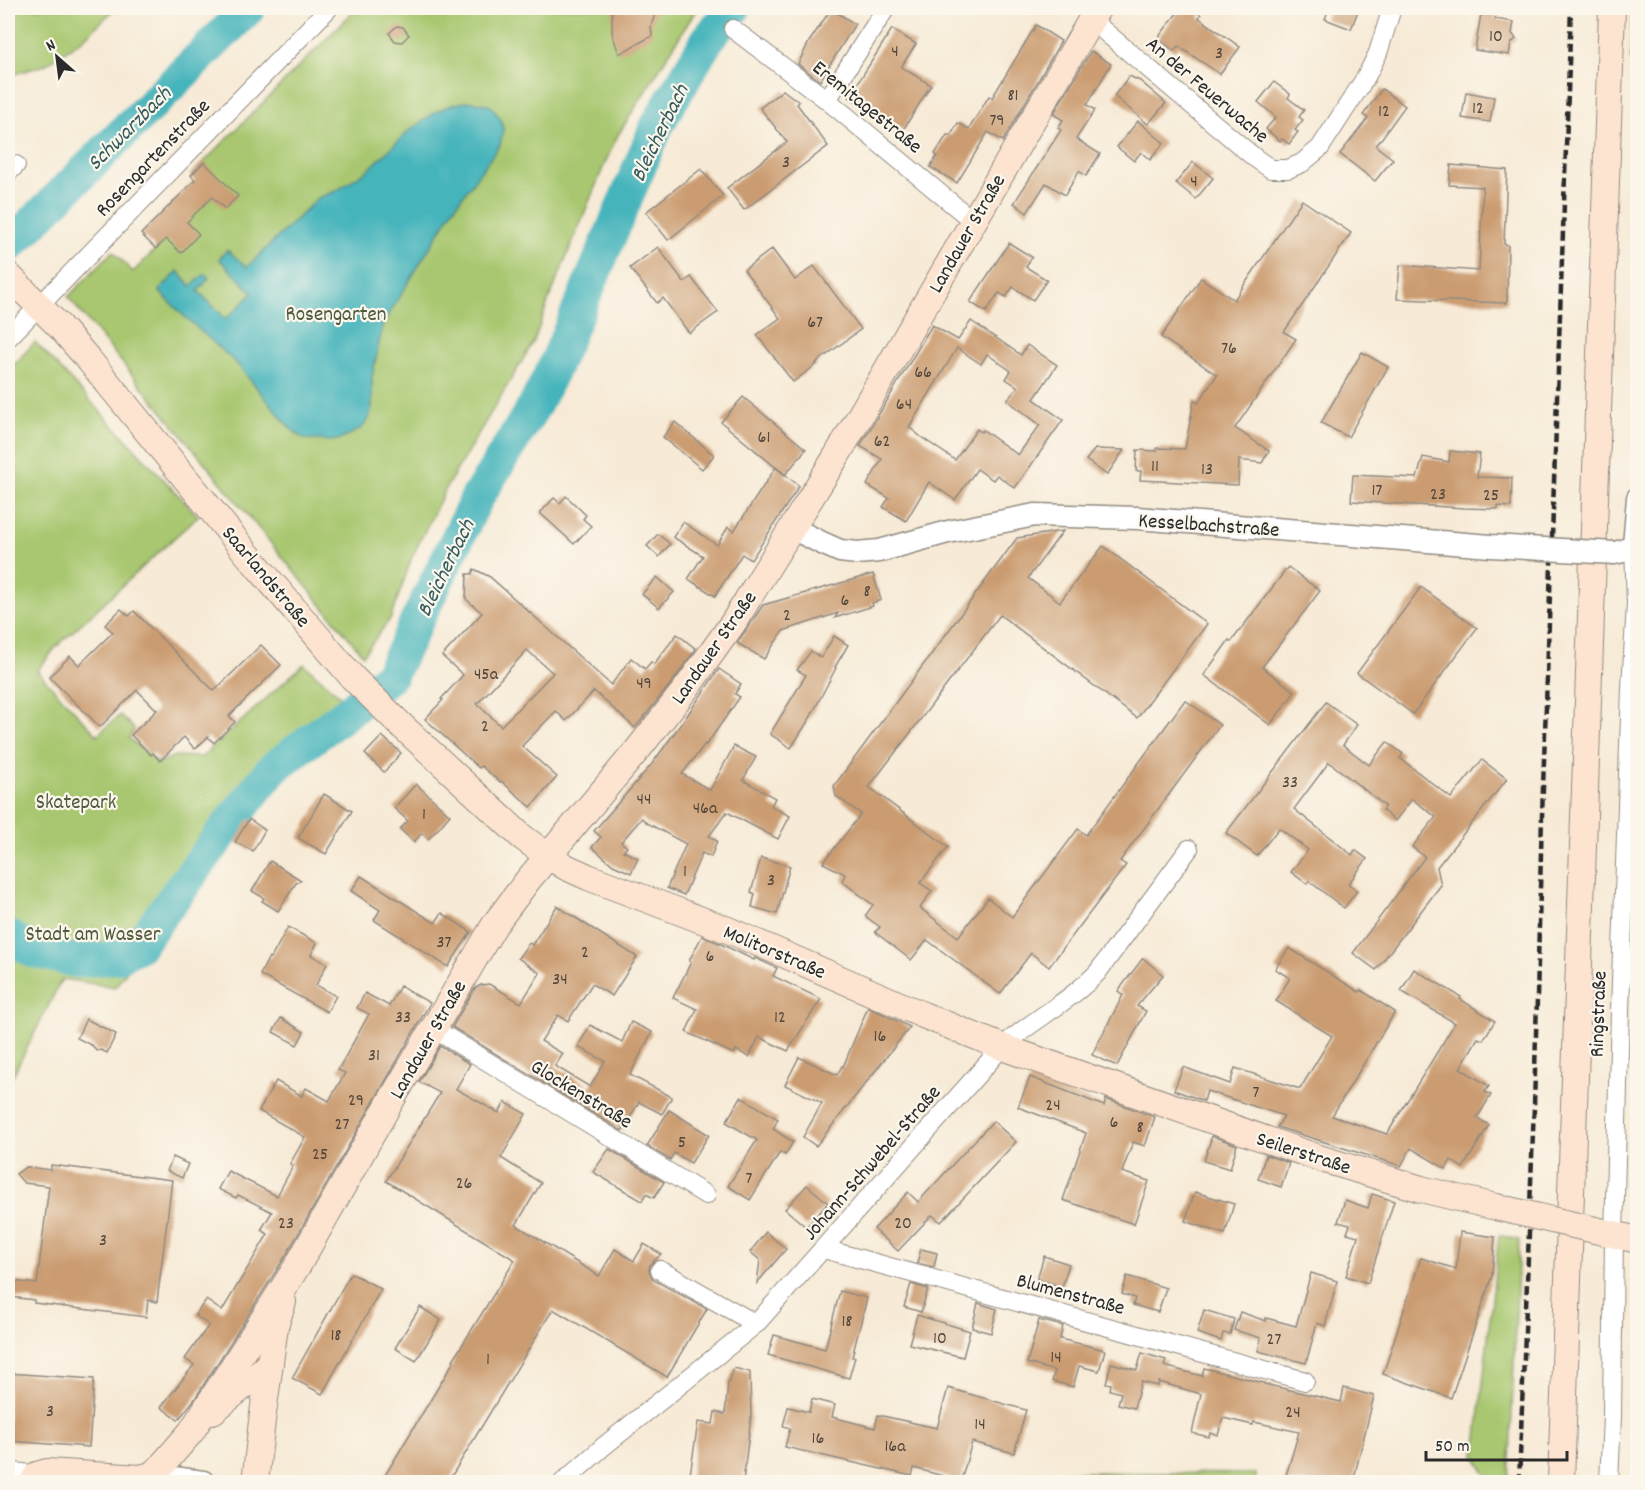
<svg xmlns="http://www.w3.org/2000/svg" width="1645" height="1490" font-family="Dekko,sans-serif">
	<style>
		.green { fill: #a8c76f; stroke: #6a794d; stroke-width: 1.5 }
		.water { fill: #44b4bb; stroke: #387073; stroke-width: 1.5 }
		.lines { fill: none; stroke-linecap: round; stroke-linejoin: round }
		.river { stroke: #44b4bb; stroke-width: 34 }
		.building { fill: #cb9c71; fill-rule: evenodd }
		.minor-casing { stroke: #918a80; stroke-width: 20 }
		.tertiary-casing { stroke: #918a80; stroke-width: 25 }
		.secondary-casing { stroke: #918a80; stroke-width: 28 }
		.minor { stroke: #fff; stroke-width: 18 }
		.tertiary { stroke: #fff; stroke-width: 22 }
		.secondary { stroke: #fde4d1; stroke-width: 26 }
		.rail { stroke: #2b2b2b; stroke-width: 4.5; stroke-dasharray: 9 4.5; stroke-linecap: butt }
		.tertiary-bridge-casing { stroke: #918a80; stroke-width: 25; stroke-linecap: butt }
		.secondary-bridge-casing { stroke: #918a80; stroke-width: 28; stroke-linecap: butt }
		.tertiary-bridge { stroke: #fff; stroke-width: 22 }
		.secondary-bridge { stroke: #fde4d1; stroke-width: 26 }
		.labels { text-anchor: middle; stroke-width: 4.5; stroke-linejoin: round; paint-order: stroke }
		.number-label { font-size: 18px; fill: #53473c }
		.street-label { font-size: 21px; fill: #2b2b2b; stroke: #fbf7ec }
		.park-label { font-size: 21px; fill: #505a3f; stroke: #fbf7ec }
		.water-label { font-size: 22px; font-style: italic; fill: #345b5d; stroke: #fbf7ec }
	</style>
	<rect width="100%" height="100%" fill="#fbf7ec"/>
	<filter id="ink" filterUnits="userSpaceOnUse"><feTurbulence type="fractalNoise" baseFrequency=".0167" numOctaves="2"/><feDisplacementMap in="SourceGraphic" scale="12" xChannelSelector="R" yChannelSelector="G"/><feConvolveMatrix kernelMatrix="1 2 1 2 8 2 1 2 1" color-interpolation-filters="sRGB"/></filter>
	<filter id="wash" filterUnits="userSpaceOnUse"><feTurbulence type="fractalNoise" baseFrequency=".008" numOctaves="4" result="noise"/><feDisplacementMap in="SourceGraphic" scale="24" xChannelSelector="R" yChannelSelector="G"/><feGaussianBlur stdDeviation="1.35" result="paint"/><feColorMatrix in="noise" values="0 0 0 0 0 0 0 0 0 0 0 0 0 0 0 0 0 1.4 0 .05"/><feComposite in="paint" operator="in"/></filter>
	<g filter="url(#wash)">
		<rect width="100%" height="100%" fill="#f7ead6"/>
		<g class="green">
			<polygon points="8,8 116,8 82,40 45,65 8,76"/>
			<polygon points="357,8 699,8 693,15 618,135 605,163 548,302 534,341 447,486 412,557 391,618 363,655 68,297 113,251 133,272 166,239 201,186 191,175"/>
			<polygon points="1632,8 1637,8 1638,53 1631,59"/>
			<polygon points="35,342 198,516 56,647 37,671 97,735 120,715 134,729 129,738 158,763 175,756 202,757 304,664 359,713 295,758 257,798 115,987 62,979 8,1085 8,371"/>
			<polygon points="1499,1235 1519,1240 1509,1482 1491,1482 1475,1456"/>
			<polygon points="1069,1472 1256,1474 1256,1482 1069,1482"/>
		</g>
		<polygon class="water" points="472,101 491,106 502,121 503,130 500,145 454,208 383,324 372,377 372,406 369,419 362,428 342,439 332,441 304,439 290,428 237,364 184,316 159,291 178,271 191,286 205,274 209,278 198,291 226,319 253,293 219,259 227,250 247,267 318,198 336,191 369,169 411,129 439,110 454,104"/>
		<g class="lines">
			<g class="river">
				<polyline points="8,247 249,8"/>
				<polyline points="8,936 33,951 76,961 117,957 138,946 225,829 273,768 353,708 391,674 477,498 536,403 556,363 658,123 708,39 734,8"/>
			</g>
		</g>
		<g id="blocks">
			<g class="building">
				<polygon points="612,8 657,8 651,26 652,36 619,54 612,33"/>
				<polygon points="1181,8 1191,8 1201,15 1199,18 1240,47 1220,74 1178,46 1174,51 1158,38"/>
				<polygon points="1329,8 1359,8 1351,29 1325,19"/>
				<polygon points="1482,8 1498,8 1495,19 1514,22 1512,33 1516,39 1511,43 1509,55 1475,50"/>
				<polygon points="831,9 855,24 820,81 798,64 809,42"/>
				<polygon points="1036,25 1061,41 1003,141 988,132 957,183 930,167 937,156 935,154 947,135 951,135 958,123 969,129 989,96 992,98"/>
				<polygon points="397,26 403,27 409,35 402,42 395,41 389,33"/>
				<polygon points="892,29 916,44 901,67 931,85 903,130 849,97"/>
				<polygon points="1091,51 1111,64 1087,105 1095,110 1076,139 1100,154 1086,176 1079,171 1065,195 1046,183 1027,213 1014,203 1061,130 1058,128 1063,120 1053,114"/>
				<polygon points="1129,76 1140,81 1166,103 1148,124 1114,96"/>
				<polygon points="1274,82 1290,94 1288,98 1304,110 1299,117 1303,120 1295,130 1298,132 1289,144 1282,139 1280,141 1266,129 1276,117 1258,102"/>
				<polygon points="1382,89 1405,106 1376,146 1393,159 1375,181 1340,154 1368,118 1363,115"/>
				<polygon points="783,90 799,102 797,104 828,146 744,210 727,188 787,142 760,108"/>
				<polygon points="1466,92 1494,97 1490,122 1462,118"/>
				<polygon points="1138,121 1164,143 1150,160 1141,152 1134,161 1117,147"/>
				<polygon points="204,162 238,196 225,209 212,197 187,222 199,234 181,253 166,239 156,249 141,234 195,180 191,175"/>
				<polygon points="1193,162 1213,178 1196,199 1176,183"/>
				<polygon points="1451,165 1507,170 1504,244 1508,245 1507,303 1397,299 1400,265 1479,271 1483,187 1449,185"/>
				<polygon points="701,169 723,196 668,240 646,212"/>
				<polygon points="1302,200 1351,233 1284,332 1296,339 1235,428 1269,451 1262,463 1239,460 1238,485 1140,480 1141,471 1136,471 1137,450 1157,451 1157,448 1185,449 1194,400 1198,403 1217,375 1161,337 1201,278 1234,300"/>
				<polygon points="1009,243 1032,257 1026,267 1047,280 1033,300 1013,287 1006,297 999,293 986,312 970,302"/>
				<polygon points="658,247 684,282 691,277 718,312 689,333 663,298 657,303 630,268"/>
				<polygon points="772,249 795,280 814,266 861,329 816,363 817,364 793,382 757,335 780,318 744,270"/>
				<path d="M971 321 1021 355 1027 345 1057 365 1034 399 1063 420 1015 488 997 475 993 480 977 469 955 500 929 482 906 521 883 507 889 498 867 485 882 459 860 446 932 325 958 340ZM957 348 981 364 987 354 1011 371 1006 379 1018 387 1007 400 1040 425 1018 455 983 430 981 432 977 429 955 460 921 437 909 427Z"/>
				<polygon points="1362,352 1388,367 1348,437 1321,423"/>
				<polygon points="743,397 806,449 785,475 721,422"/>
				<polygon points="675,422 714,455 702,469 663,437"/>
				<polygon points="1095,449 1124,450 1107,475 1086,460"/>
				<polygon points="1450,451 1480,454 1477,477 1512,478 1511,507 1498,506 1498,509 1464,508 1351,501 1353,475 1417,478 1423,457 1449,462"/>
				<polygon points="776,467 799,486 751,560 742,554 715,596 688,579 703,556 673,537 683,522 717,545 728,527 734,531"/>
				<polygon points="566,496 586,515 583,519 591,526 574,544 540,513 554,498 560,503"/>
				<polygon points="1063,531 1028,578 1060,602 1103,546 1207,624 1137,718 1000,615 869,787 948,847 920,883 932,891 920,908 958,937 988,898 1012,917 1078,829 1086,835 1185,700 1220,725 1120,861 1126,865 1049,967 1031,953 1000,994 927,940 911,960 875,932 880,927 865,916 873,905 842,881 845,874 823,863 861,814 836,796 834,786 1017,538"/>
				<polygon points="658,534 670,544 659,557 647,546"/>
				<polygon points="1288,567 1320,591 1262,667 1295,692 1270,725 1204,675 1229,640 1231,642"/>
				<path d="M474 569 490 577 611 685 631 658 645 669 651 662 654 664 677 634 696 649 673 681 635 728 594 691 566 721 556 711 522 746 557 777 531 807 501 781 500 782 481 766 479 768 425 719 443 700 441 699 463 675 442 656 482 613 466 599 467 574H472ZM527 650 553 673 501 726 477 704Z"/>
				<polygon points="873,574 881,600 872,603 873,606 835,618 838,613 783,631 764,659 737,643 763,605"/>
				<polygon points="657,577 674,592 659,608 642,594"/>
				<polygon points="1421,587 1477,628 1413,714 1357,673"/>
				<polygon points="121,609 129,616 134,611 214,691 261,645 281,665 229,716 235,722 214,743 208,737 195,749 184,737 160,761 153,753 151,755 131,735 157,710 137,690 100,727 49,677 70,656 79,665 113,632 105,625"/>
				<polygon points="834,636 848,645 835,667 836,668 810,718 791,748 770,734 806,675 797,670 811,651 821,658"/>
				<polygon points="719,669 741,684 735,694 740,697 706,745 705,744 682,774 710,790 734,746 756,757 743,780 775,798 771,806 790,816 778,839 727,812 709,836 717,841 711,857 702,853 684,895 667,888 686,844 647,823 642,818 621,842 627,847 623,851 638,858 631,873 613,865 592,847 601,837 594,831 652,764 686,717"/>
				<polygon points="1326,702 1357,725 1343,745 1369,765 1387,742 1403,754 1400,758 1451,798 1482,760 1507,779 1437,867 1441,885 1376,970 1353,953 1425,857 1412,847 1436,817 1412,799 1395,821 1382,810 1385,806 1329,762 1294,809 1352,855 1355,850 1367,859 1348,884 1357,891 1344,908 1309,881 1307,884 1291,872 1308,850 1279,828 1257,856 1226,833"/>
				<polygon points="382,736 401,753 384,772 365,754"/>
				<polygon points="416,784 450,815 438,829 428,839 422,833 414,842 400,829 408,821 394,808"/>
				<polygon points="324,794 352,811 326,854 298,838"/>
				<polygon points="249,819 265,830 253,851 235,842"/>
				<polygon points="761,858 790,866 777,914 752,907 755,894 751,892"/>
				<polygon points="270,861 301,880 296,883 278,911 262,901 264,898 252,891"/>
				<polygon points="361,876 435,923 442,913 471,932 448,967 374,920 380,910 351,891"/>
				<polygon points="557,906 637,957 612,996 592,984 568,1021 558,1015 541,1041 563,1054 555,1066 590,1087 605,1061 578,1047 590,1025 622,1042 631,1022 652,1032 630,1075 672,1097 662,1114 639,1102 622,1131 452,1027 475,988 481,985 489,984 521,1003 540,973 518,958 529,943 532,945"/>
				<polygon points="288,927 317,943 311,955 327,964 316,985 336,996 327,1012 260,975 269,957 271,958"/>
				<polygon points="702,936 719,943 754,960 755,958 777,968 773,976 821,999 788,1051 759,1037 749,1057 736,1050 734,1054 686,1032 697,1009 673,998 691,962 689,961"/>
				<polygon points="1289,948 1359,992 1361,990 1395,1012 1332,1116 1387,1134 1455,1023 1401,991 1414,969 1461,997 1460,999 1495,1021 1483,1040 1478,1038 1460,1068 1489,1086 1485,1092 1491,1095 1477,1118 1489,1125 1463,1168 1451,1160 1446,1169 1411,1148 1401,1166 1277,1127 1284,1116 1207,1091 1204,1101 1174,1090 1183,1067 1230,1084 1235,1068 1300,1089 1332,1036 1276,1001 1290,978 1275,969"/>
				<polygon points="1143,958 1163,975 1137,1006 1146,1011 1117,1066 1092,1055 1123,995 1118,991"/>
				<polygon points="400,986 430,1003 285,1257 194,1400 178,1420 161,1407 194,1365 185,1359 209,1325 195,1315 206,1300 222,1311 268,1234 261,1230 272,1212 238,1195 236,1198 218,1189 228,1171 277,1196 293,1166 290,1164 305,1137 259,1111 276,1081 302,1096 306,1088 329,1101 345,1073 338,1070 369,1014 357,1008 365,993 389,1006"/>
				<polygon points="868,1007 910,1027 816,1146 803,1137 822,1103 785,1085 799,1057 837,1075 842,1066 843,1067"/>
				<polygon points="281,1018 304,1032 297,1045 273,1032"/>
				<polygon points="86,1019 116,1034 107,1053 101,1050 96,1051 93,1046 77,1038"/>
				<polygon points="440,1046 470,1064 456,1089 499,1113 505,1102 526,1114 501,1158 541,1183 516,1225 599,1276 615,1249 634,1261 644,1244 661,1254 650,1265 649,1271 651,1276 654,1280 707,1309 667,1377 553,1309 448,1482 381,1482 454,1361 453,1360 515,1260 386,1181 440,1093 419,1082"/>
				<polygon points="1030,1077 1104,1106 1106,1099 1155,1117 1145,1146 1133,1142 1122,1172 1149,1181 1134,1224 1063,1200 1086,1133 1018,1107"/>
				<polygon points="741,1097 778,1119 773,1129 793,1142 785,1155 780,1152 750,1200 728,1186 757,1140 726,1122"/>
				<polygon points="669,1110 709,1135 691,1163 674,1153 670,1160 647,1146"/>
				<polygon points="993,1121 1016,1142 941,1222 932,1215 898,1251 874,1229 908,1192 918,1202"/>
				<polygon points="1212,1136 1237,1145 1230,1169 1204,1161"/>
				<polygon points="609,1149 664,1182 654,1198 646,1194 642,1201 593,1172"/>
				<polygon points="1266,1155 1289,1163 1281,1187 1258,1179"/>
				<polygon points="173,1157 188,1164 182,1178 167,1171"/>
				<polygon points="51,1165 172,1180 157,1302 148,1300 146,1317 34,1303 34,1300 11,1297 8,1292 8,1285 13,1281 37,1284 49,1186 24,1183 16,1174 26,1167 51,1170"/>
				<polygon points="807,1185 828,1203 806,1227 785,1209"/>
				<polygon points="1195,1192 1234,1204 1225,1234 1185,1221"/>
				<polygon points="1372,1194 1394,1201 1368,1283 1346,1276 1358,1236 1347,1233 1350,1225 1338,1222 1345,1200 1368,1208"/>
				<polygon points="766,1232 786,1249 757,1283 760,1260 750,1252"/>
				<polygon points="1460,1232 1495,1237 1492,1276 1451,1398 1383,1374 1421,1258 1456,1269"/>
				<polygon points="921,1249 937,1253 934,1267 917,1263"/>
				<polygon points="1044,1256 1069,1264 1062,1287 1037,1279"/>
				<polygon points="351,1273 381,1289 322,1394 292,1378"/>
				<polygon points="1311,1273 1337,1281 1325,1326 1317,1323 1306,1363 1258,1351 1261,1338 1234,1330 1240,1312 1266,1321 1266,1318 1296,1326"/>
				<polygon points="1127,1276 1166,1288 1158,1312 1133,1305 1135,1298 1122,1294"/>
				<polygon points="911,1284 928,1289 921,1312 904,1307"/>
				<polygon points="840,1291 867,1298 852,1357 855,1357 849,1378 768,1355 774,1335 825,1349"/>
				<polygon points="978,1303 997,1309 991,1333 972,1328"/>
				<polygon points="420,1307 441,1320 416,1361 395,1348"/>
				<polygon points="1204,1310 1234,1319 1230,1334 1223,1333 1221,1341 1197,1333"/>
				<polygon points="917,1315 970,1331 963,1357 909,1344"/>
				<polygon points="1039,1320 1063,1326 1060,1339 1105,1350 1099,1371 1079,1366 1073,1387 1052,1381 1055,1371 1027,1363"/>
				<polygon points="1142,1353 1166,1360 1164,1366 1202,1376 1204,1368 1264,1383 1264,1384 1341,1402 1344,1388 1374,1396 1353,1482 1284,1482 1299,1432 1254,1422 1253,1425 1223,1418 1218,1435 1210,1433 1209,1437 1192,1433 1201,1394 1159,1382 1158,1386 1141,1382 1134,1408 1118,1404 1121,1393 1110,1390 1111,1384 1106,1383 1111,1363 1137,1370"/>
				<polygon points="734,1368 750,1372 751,1417 743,1482 689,1482 698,1422 713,1424 715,1412 725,1414 728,1384"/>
				<polygon points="8,1373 94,1379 89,1447 8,1441"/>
				<polygon points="948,1388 1026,1410 1014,1453 972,1442 961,1481 914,1468 912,1476 785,1447 790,1428 783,1426 788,1407 809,1412 812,1399 835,1405 832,1417 875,1428 878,1415 937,1428"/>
			</g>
		</g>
	</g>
	<g filter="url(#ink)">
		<use href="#blocks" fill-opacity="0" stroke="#918a80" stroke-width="1.5"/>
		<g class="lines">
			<g class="minor-casing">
				<g id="minor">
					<polyline points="1091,20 1255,158 1271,169 1288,169 1302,163 1320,148 1366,77 1378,53 1392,8"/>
					<polyline points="733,29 827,100 973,221"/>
					<polyline points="827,100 886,8"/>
					<polyline points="8,173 16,165"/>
					<polyline points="8,338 329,8"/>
					<polyline points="434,1029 706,1195"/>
					<polyline points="824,1249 1305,1381"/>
					<polyline points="660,1270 756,1324"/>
					<polyline points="8,1471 37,1475"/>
					<path d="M563 1482 604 1446 756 1324 1002 1047C1032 1020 1069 1002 1097 973L1189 849"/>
					<polyline points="1609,1482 1612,1417 1614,1235 1620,1011 1631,687 1636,604 1634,546"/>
				</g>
			</g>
			<g class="tertiary-casing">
				<g id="tertiary">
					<polyline points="792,528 822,543 840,551 857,553 879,551 948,532 1035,515 1137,518 1491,546 1527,548"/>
					<polyline points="1614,553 1623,551 1634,546 1638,498"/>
					<polyline points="151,1475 203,1482"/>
				</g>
			</g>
			<g class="secondary-casing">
				<g id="secondary">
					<polyline points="8,275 60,327 89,360 248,555 353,678 402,726 522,837 548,856 566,867 588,877 728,930 923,1015 1002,1047 1322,1159 1421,1189 1496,1207"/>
					<polyline points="1595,1230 1638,1240"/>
					<polyline points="213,1411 256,1376 270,1363"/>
					<polyline points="33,1482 37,1475 47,1472 141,1478 151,1475 158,1470 191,1432 298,1265 389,1104 495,924 528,880 639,748 685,690 733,623 836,457 1098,8"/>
					<polyline points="255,1482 262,1421 275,1326 283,1302"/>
					<polyline points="1561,1482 1612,8"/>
				</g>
			</g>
			<use href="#minor" class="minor"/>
			<use href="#tertiary" class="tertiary"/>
			<use href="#secondary" class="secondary"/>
			<polyline class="rail" points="1519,1482 1534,1107 1542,816 1571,8"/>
			<g class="tertiary-bridge-casing">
				<polyline id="tertiary-bridge" points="1527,548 1614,553"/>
			</g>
			<g class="secondary-bridge-casing">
				<polyline id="secondary-bridge" points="1496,1207 1595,1230"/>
			</g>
			<use href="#tertiary-bridge" class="tertiary-bridge"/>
			<use href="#secondary-bridge" class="secondary-bridge"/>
		</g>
	</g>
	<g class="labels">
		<g class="number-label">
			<text x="1496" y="41">10</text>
			<text x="895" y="56">4</text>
			<text x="1219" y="58">3</text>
			<text x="1013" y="100">81</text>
			<text x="1478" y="113">12</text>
			<text x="1384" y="116">12</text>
			<text x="997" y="125">79</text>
			<text x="786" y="167">3</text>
			<text x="1194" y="186">4</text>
			<text x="815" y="327">67</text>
			<text x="1229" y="353">76</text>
			<text x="923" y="377">66</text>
			<text x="904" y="409">64</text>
			<text x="764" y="442">61</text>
			<text x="882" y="446">62</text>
			<text x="1155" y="471">11</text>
			<text x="1207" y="474">13</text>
			<text x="1377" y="495">17</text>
			<text x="1438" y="499">23</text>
			<text x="1491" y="500">25</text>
			<text x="867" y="596">8</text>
			<text x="845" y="605">6</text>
			<text x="787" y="620">2</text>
			<text x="486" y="679">45a</text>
			<text x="644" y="688">49</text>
			<text x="485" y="731">2</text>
			<text x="1290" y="787">33</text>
			<text x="644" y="804">44</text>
			<text x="705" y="813">46a</text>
			<text x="424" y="819">1</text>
			<text x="685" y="876">1</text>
			<text x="771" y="885">3</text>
			<text x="444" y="947">37</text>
			<text x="585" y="957">2</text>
			<text x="710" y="961">6</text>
			<text x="560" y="984">34</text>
			<text x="403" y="1022">33</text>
			<text x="780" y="1022">12</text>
			<text x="880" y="1041">16</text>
			<text x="374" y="1060">31</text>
			<text x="1256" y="1097">7</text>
			<text x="356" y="1105">29</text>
			<text x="1053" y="1110">24</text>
			<text x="1114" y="1127">6</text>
			<text x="342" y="1129">27</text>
			<text x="1140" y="1132">8</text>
			<text x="682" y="1147">5</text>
			<text x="320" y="1159">25</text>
			<text x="749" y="1183">7</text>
			<text x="464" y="1188">26</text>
			<text x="286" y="1228">23</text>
			<text x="903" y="1228">20</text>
			<text x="103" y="1245">3</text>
			<text x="847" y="1326">18</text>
			<text x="336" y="1340">18</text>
			<text x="940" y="1343">10</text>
			<text x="1274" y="1344">27</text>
			<text x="1056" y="1362">14</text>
			<text x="488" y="1364">1</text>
			<text x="50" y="1416">3</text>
			<text x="1293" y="1417">24</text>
			<text x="980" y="1429">14</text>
			<text x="818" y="1443">16</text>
			<text x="895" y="1451">16a</text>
		</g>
		<g class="street-label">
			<text transform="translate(1208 89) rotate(40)" y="7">An der Feuerwache</text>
			<text transform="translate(868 106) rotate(39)" y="7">Eremitagestraße</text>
			<text transform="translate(152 157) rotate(-46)" y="7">Rosengartenstraße</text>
			<text transform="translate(966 233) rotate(-60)" y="7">Landauer Straße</text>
			<text transform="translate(1209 524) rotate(4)" y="7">Kesselbachstraße</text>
			<text transform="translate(267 576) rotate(50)" y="7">Saarlandstraße</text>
			<text transform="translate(713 647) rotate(-55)" y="7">Landauer Straße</text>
			<text transform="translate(775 951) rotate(23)" y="7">Molitorstraße</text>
			<text transform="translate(1597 1014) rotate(-88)" y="7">Ringstraße</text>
			<text transform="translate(427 1039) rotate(-60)" y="7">Landauer Straße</text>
			<text transform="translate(582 1093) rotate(31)" y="7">Glockenstraße</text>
			<text transform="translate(1304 1152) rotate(18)" y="7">Seilerstraße</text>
			<text transform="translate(871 1162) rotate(-49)" y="7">Johann-Schwebel-Straße</text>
			<text transform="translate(1071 1293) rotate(15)" y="7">Blumenstraße</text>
		</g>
		<g class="park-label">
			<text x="336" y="320">Rosengarten</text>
			<text x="76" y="808">Skatepark</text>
			<text x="93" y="940">Stadt am Wasser</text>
		</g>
		<g class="water-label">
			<text transform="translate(128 127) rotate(-45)" y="8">Schwarzbach</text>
			<text transform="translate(658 132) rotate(-64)" y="8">Bleicherbach</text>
			<text transform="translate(444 567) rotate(-64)" y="8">Bleicherbach</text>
		</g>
	</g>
	<rect width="1645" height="1490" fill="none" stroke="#fbf7ec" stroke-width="30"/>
	<g transform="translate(57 57) rotate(332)" stroke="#fbf7ec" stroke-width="4.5" paint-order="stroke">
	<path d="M0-4.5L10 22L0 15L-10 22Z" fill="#2b2b2b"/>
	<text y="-9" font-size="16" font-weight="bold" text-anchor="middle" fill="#2b2b2b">N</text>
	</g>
	<path d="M1426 1451v9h141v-9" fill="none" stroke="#2b2b2b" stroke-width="3"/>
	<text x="1435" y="1451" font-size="18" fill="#2b2b2b" stroke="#fbf7ec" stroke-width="4.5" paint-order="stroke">50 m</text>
</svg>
